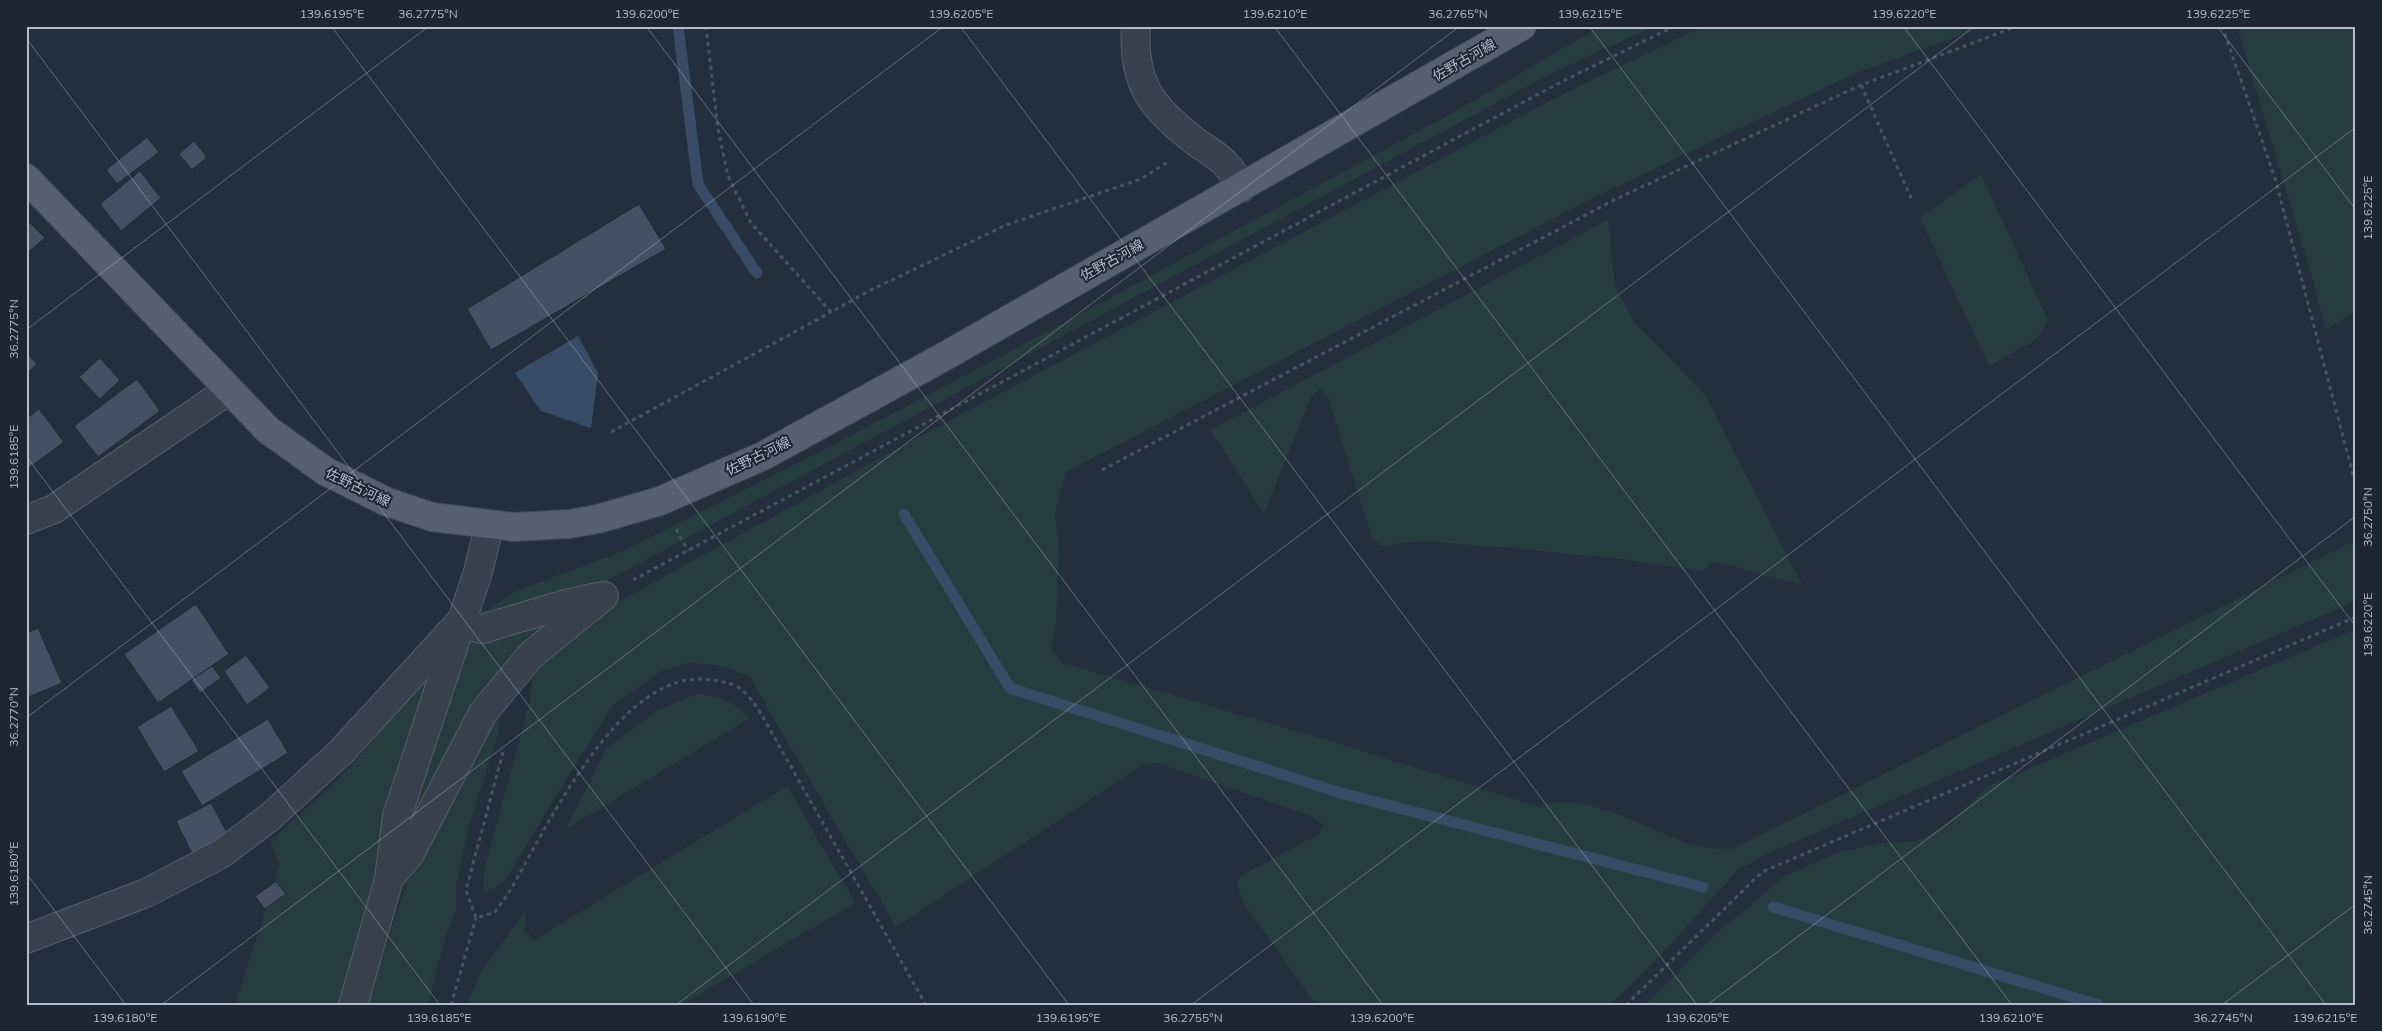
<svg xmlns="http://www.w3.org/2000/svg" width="2382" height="1031" font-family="Mulish,'Noto Sans JP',sans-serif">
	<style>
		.green { fill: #263c3f }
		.water { fill: #394c67 }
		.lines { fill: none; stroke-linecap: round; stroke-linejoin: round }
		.stream { stroke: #394c67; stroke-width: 11 }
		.building { fill: #455162; stroke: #1f2835 }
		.minor-casing { stroke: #565f6c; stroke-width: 30 }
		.major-casing { stroke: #414a57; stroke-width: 30 }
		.path { stroke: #44595c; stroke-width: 3; stroke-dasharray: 4 4; stroke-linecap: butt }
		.minor { stroke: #38414e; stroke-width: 28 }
		.major { stroke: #56606e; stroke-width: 28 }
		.ticks { fill: none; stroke: #b4bcc9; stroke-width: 1; stroke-opacity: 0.45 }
		.labels { text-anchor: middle; stroke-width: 4; stroke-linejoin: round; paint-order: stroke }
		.street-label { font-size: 14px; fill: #b4bcc9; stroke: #1d2633 }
		.neatline { fill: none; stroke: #b4bcc9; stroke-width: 2 }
		.ticks-label { font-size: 12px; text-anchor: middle; fill: #b4bcc9 }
	</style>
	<rect width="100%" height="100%" fill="#242f3e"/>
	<g class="green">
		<polygon points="1601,26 1655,26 1550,74 603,583 551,593 512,607 482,622 480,614 516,591 623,551 808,458 1034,339 1454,112"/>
		<path d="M1704 26H1986L1856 73 1591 199 1066 472 1055 513 1059 552 1056 624 1051 648 1063 663 1337 743 1540 807C1578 786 1657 835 1697 846 1708 849 1721 848 1732 849L2356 540V601L1762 856 1738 870 1658 958 1610 1005H1316L1243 902 1237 885 1239 877 1319 834 1323 824 1311 816 1158 763 1144 764 1138 768 896 927 749 676 718 665 687 663 661 671 611 707 505 880 495 888 483 891 484 870 529 705 533 673 559 646 627 597 913 440 1559 96Z"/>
		<polygon points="2237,26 2356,26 2356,311 2326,330 2310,270"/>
		<polygon points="1981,174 2048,320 2037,339 1989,366 1920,218"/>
		<polygon points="1608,220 1615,287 1634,321 1706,396 1802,585 1713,561 1704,571 1622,559 1511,548 1417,541 1382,546 1372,538 1328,397 1321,389 1312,395 1264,513 1210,430"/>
		<polygon points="554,615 564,617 497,674 461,723 409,833 404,826 468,643"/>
		<polygon points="2356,629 2356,1005 1645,1005 1717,933 1785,876 1837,853 1879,843 1916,841 1945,826 1989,786"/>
		<polygon points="439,659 402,763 392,782 366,920 340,1005 235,1005 280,864 270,841 337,781 379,733"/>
		<path d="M696 694C721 696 732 700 749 719L566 829 606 749 658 710Z"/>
		<polygon points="494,716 500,721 498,734 469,826 456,886 456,910 446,935 428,1005 367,1005 409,876 471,754"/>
		<polygon points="787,786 855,903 681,1005 467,1005 480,973 526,910 524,930 534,940"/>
	</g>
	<polygon class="water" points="578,336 598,373 591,428 541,411 515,373"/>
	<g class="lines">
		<g class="stream">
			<polyline points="678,26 698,184 757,273"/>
			<polyline points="904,514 1010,688 1341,793 1703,887"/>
			<polyline points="1773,907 2099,1005"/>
		</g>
	</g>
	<g class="building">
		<polygon points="147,137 159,152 117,184 106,170"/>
		<polygon points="194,141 207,157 192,170 179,154"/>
		<polygon points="140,171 161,198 121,231 100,204"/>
		<polygon points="639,204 666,249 491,350 467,309"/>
		<polygon points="26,219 45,238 26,254"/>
		<polygon points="26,352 37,364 26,374"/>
		<polygon points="100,358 120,380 100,399 79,377"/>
		<polygon points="137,379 160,411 98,457 74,426"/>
		<polygon points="39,409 64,442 26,470 26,419"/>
		<polygon points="196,604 229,654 158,703 124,654"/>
		<polygon points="38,628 62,683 26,698 26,633"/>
		<polygon points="246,655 270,688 247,705 224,671"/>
		<polygon points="212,666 221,678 200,693 191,680"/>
		<polygon points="171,706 199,751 164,772 137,727"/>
		<polygon points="268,719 288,753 202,806 181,771"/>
		<polygon points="211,803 229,836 193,855 176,821"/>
		<polygon points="276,881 286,894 265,909 255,896"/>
	</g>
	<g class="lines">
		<g class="minor-casing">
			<g id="minor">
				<path d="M1136 26C1132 84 1152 108 1196 142 1207 150 1221 157 1229 168 1234 174 1237 181 1241 188"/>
				<polyline points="26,520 54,509 229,390"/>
				<polyline points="461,621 471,627 482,629 566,604 598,597"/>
				<polyline points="390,877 409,855 483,713 531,655 604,596"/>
				<polyline points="26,939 146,893 221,854 270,817 341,752 461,621"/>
				<polyline points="353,1005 389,879 397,816 478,572 489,526"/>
			</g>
		</g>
		<g class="major-casing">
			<polyline id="major" points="26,178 268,430 325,471 387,502 432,517 514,527 569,524 598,519 660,501 763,456 947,355 1522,26"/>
		</g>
		<g class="path">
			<polyline points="706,26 718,129 728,176 751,223 831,312 869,291 1006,225 1141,179 1169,161"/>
			<polyline points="2222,26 2275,178 2356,486"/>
			<polyline points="1861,85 1912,200"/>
			<polyline points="611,432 831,312"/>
			<polyline points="1102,470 1616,199 1861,85 2018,26"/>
			<polyline points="676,529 688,551"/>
			<polyline points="633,580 1561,82 1675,26"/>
			<path d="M503 752 466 890 476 918 495 912 508 894C546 830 621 664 712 680 723 682 735 683 743 691 750 697 755 705 760 712L926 1005"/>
			<polyline points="451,1005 476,918"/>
			<polyline points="1626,1005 1762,872 2356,617"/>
		</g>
		<use href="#minor" class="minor"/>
		<use href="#major" class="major"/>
	</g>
	<path class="ticks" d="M331 26 1069 1005M646 26 1383 1005M960 26 1697 1005M1274 26 2012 1005M1589 26 2326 1005M1903 26 2356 627M2217 26 2356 210M26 38 754 1005M26 330 429 26M26 456 440 1005M26 718 944 26M26 873 126 1005M161 1005 1460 26M676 1005 1975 26M1191 1005 2356 127M1707 1005 2356 516M2222 1005 2356 904"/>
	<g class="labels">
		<g class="street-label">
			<text transform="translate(1464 60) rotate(-30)" y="5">佐野古河線</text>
			<text transform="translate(1112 260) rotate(-29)" y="5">佐野古河線</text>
			<text transform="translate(758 456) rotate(-26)" y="5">佐野古河線</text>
			<text transform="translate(358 487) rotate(26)" y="5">佐野古河線</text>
		</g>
	</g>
	<rect width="2382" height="1031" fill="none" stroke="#1d2633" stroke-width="55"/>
	<rect x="28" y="28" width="2326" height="976" class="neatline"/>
	<g class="ticks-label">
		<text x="332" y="18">139.6195°E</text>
		<text x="428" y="18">36.2775°N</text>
		<text x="647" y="18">139.6200°E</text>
		<text x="961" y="18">139.6205°E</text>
		<text x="1275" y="18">139.6210°E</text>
		<text x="1458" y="18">36.2765°N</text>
		<text x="1590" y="18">139.6215°E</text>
		<text x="1904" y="18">139.6220°E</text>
		<text x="2218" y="18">139.6225°E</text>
		<text transform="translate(2368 208) rotate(-90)" y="4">139.6225°E</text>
		<text transform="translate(14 329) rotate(-90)" y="4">36.2775°N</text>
		<text transform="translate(14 457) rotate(-90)" y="4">139.6185°E</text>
		<text transform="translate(2368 517) rotate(-90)" y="4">36.2750°N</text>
		<text transform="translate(2368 625) rotate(-90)" y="4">139.6220°E</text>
		<text transform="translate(14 717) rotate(-90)" y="4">36.2770°N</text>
		<text transform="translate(14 874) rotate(-90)" y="4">139.6180°E</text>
		<text transform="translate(2368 905) rotate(-90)" y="4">36.2745°N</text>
		<text x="125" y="1022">139.6180°E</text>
		<text x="439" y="1022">139.6185°E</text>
		<text x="754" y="1022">139.6190°E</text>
		<text x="1068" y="1022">139.6195°E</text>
		<text x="1193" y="1022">36.2755°N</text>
		<text x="1382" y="1022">139.6200°E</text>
		<text x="1697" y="1022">139.6205°E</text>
		<text x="2011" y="1022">139.6210°E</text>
		<text x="2223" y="1022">36.2745°N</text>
		<text x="2325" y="1022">139.6215°E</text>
	</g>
</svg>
